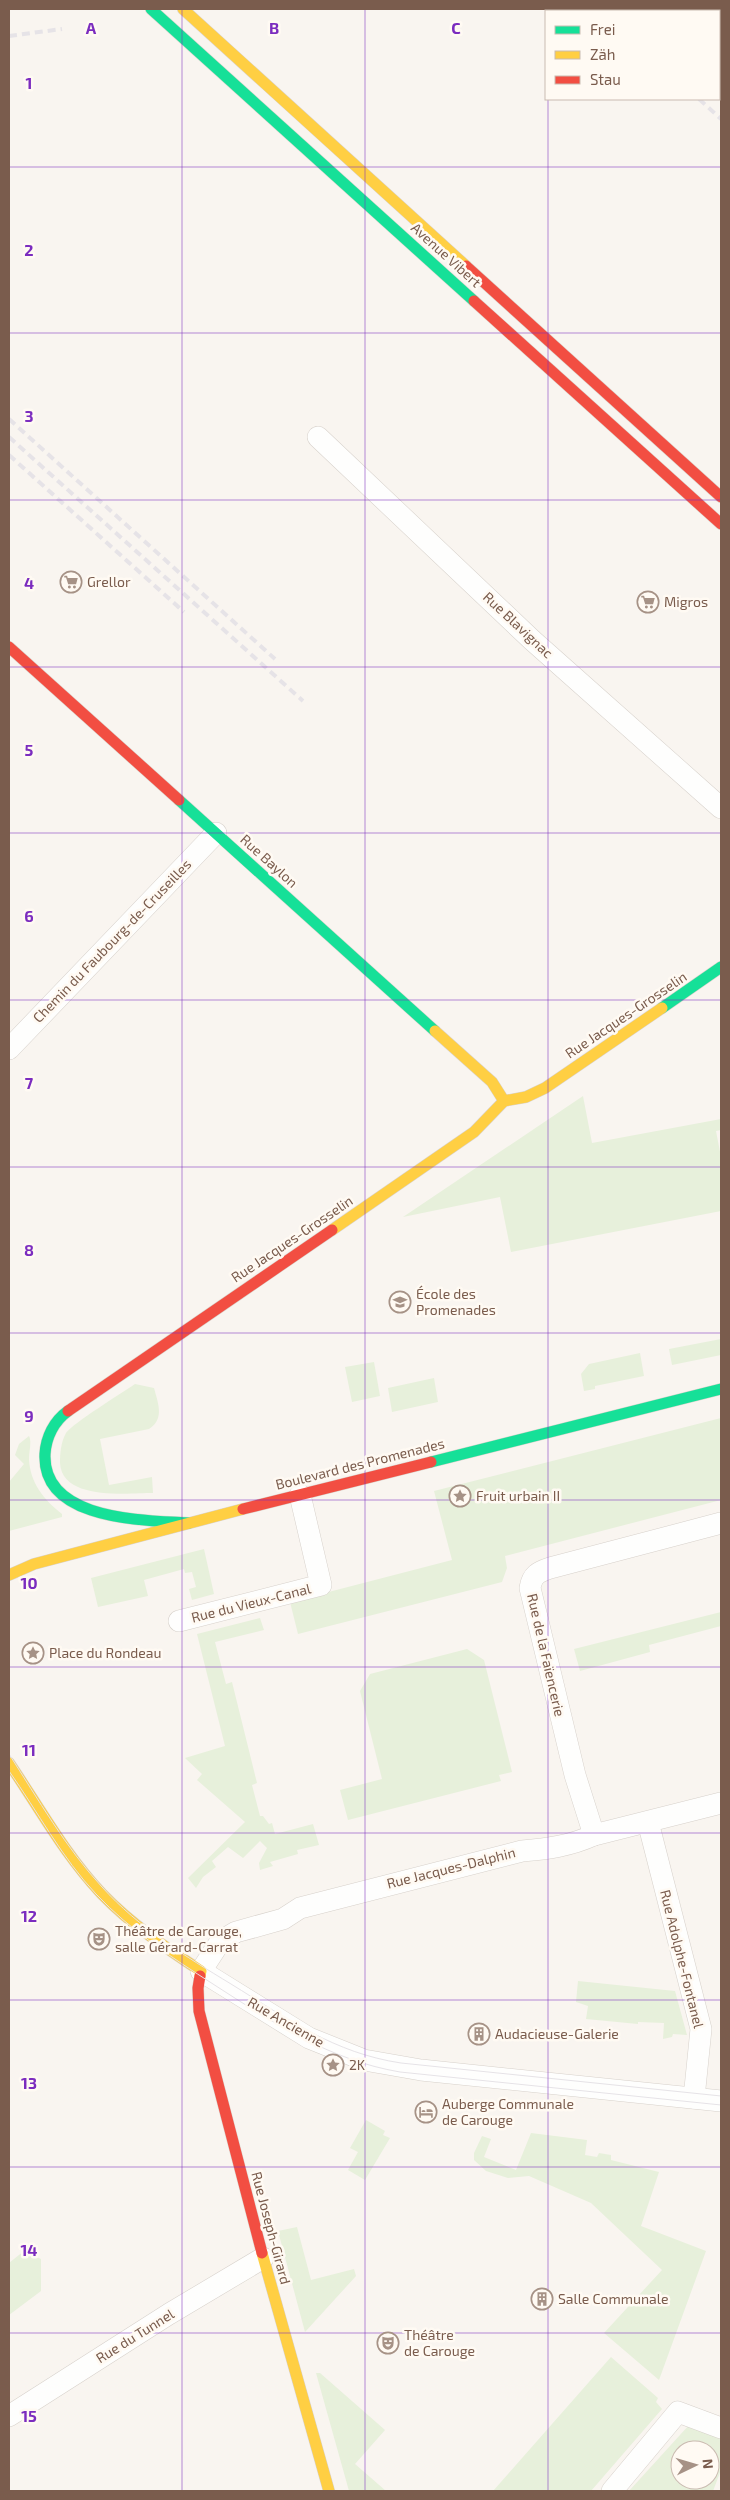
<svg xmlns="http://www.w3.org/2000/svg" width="730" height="2500" font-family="'Exo 2',sans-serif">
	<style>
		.green { fill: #e7f0db; fill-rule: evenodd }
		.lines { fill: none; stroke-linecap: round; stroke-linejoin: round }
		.street-casing { stroke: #d7d1cb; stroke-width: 22 }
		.fast-casing { stroke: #d9d2cb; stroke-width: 12 }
		.slow-casing { stroke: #d9d2cb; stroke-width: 12 }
		.jam-casing { stroke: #d9d2cb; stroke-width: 12 }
		.street { stroke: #fefefd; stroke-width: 21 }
		.fast { stroke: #16e098; stroke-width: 11 }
		.slow { stroke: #ffcf43; stroke-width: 11 }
		.jam { stroke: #f24e42; stroke-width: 11 }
		.tram { stroke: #e6e3e7; stroke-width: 1 }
		.rail { stroke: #e6e3e7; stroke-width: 4; stroke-dasharray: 8 5; stroke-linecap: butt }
		.grid { fill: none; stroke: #7b2cbf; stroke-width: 1; stroke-opacity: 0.55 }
		.labels { text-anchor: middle; stroke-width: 5; stroke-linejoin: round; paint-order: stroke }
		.street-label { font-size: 14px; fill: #7a5c4d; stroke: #fffaf3 }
		.poi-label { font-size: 14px; fill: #7a5c4d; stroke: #fffaf3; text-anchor: start }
		.grid-label { font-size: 16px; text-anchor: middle; font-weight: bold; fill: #7b2cbf; stroke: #fffaf3; stroke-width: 5; stroke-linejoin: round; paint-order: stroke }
	</style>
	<rect width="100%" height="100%" fill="#f9f5f0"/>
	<g class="green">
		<polygon points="583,1096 592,1143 721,1119 721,1130 716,1131 721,1157 721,1211 511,1252 500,1197 403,1217"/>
		<polygon points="721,1339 721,1355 672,1365 669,1349"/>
		<polygon points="640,1353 644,1376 595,1386 595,1389 584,1391 581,1374 589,1364"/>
		<polygon points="374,1362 380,1396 352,1402 345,1367"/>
		<polygon points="434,1378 438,1402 392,1412 388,1388"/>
		<path d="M135 1384 154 1388C158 1403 165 1419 149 1429L100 1439 109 1485 152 1477 153 1493C128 1493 62 1501 60 1463 60 1453 61 1442 66 1433 73 1423 122 1393 135 1384Z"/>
		<polygon points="721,1418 721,1500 505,1556 507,1568 502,1582 298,1634 290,1602 452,1560 434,1491"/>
		<path d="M29 1436C32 1442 29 1451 29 1459 30 1483 44 1500 62 1514V1517L9 1531V1482L24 1464 15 1455 19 1444Z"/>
		<polygon points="204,1549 214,1594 192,1600 189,1589 196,1587 192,1572 185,1573 184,1569 144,1580 148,1596 98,1607 91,1578"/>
		<polygon points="721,1612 721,1626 649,1645 650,1652 580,1671 574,1649"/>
		<polygon points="260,1618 264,1630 215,1642 226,1684 232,1682 257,1783 252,1785 260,1816 263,1816 269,1824 272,1823 275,1834 313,1824 319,1845 297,1850 298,1854 270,1862 273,1866 260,1870 259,1863 267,1848 260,1841 243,1858 228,1847 212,1861 216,1867 203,1877 196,1888 188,1878 245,1822 197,1780 202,1774 185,1758 225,1746 197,1634"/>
		<polygon points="467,1649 484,1660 512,1772 499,1775 501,1781 348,1820 340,1790 382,1779 360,1691 370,1674"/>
		<polygon points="578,1981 675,1991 687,2035 673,2034 672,2037 663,2039 664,2023 638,2022 638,2024 586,2019 588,2006 576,2002"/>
		<polygon points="366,2120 385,2131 383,2135 390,2138 365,2180 348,2170 358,2152 350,2148"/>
		<polygon points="531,2133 587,2140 585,2155 597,2157 599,2153 611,2155 611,2160 659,2172 641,2226 706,2251 659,2380 604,2333 662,2270 591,2203 529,2176 508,2178 486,2171 474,2160 474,2153 482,2136 491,2139 484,2157 516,2170"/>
		<polygon points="297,2227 311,2280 354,2269 356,2276 305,2332 278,2231"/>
		<polygon points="24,2251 41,2259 41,2291 9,2315 9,2263"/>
		<polygon points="611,2357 658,2398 656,2402 662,2409 591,2491 493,2491"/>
		<polygon points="316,2373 320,2373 385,2430 355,2464 386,2491 349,2491"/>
		<path d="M690 2424 721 2435V2470L713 2491H629ZM680 2450H710V2480H680Z"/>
	</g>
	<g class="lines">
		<g class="street-casing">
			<g id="street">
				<polyline points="318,437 532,640 721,808"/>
				<polyline points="9,1049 216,833"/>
				<polyline points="179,1621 321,1585 300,1495"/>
				<path d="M721 1803 594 1835C570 1846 547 1849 522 1851L300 1908 283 1919 236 1932 226 1938 218 1945 201 1971 309 2038 364 2060 421 2070 721 2101"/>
				<polyline points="648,1822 701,2029 694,2098"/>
				<path d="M594 1835 575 1775 530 1588C532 1575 538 1572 550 1568L721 1523"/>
				<polyline points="9,2416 169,2314 263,2258"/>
				<polyline points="612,2491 678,2412 721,2428"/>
			</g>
		</g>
		<g class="fast-casing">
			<g id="fast">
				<polyline points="151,9 474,301"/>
				<polyline points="179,800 435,1031"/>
				<polyline points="662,1008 721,967"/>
				<path d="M68 1411C54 1421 46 1437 45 1454 42 1521 144 1520 189 1523"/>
				<polyline points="431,1462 721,1389"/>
			</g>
		</g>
		<g class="slow-casing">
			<g id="slow">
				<polyline points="183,9 466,266"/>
				<polyline points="435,1031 492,1082 504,1101"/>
				<polyline points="332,1230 474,1132 504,1101 526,1097 545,1088 662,1008"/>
				<polyline points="9,1575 34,1564 243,1509"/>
				<path d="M9 1763C39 1807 65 1855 102 1894 131 1924 166 1948 201 1971L200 1976"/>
				<polyline points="262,2253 329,2491"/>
			</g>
		</g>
		<g class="jam-casing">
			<g id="jam">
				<polyline points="466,266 721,497"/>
				<polyline points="474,301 721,524"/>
				<polyline points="9,647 179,800"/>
				<polyline points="68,1411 332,1230"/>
				<polyline points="243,1509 431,1462"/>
				<polyline points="200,1976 198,1988 199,2011 262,2253"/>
			</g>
		</g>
		<use href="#street" class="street"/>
		<use href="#fast" class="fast"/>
		<use href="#slow" class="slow"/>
		<use href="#jam" class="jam"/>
		<g class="tram">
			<path d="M9 1754C38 1799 66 1848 102 1887 139 1928 185 1956 231 1984 288 2019 334 2053 401 2063L721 2096"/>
			<path d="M9 1771C38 1812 62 1858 96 1894 131 1931 171 1957 213 1984 272 2022 329 2060 400 2072L721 2105"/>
		</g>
		<g class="rail">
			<polyline points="561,9 567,11"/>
			<polyline points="590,9 595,11"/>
			<polyline points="9,36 62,29"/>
			<polyline points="719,90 721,91"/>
			<polyline points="699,99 721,119"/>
			<polyline points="9,419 275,659"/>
			<polyline points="9,437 303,701"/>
			<polyline points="9,455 184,612"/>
		</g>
	</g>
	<path class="grid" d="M182 9V2491M365 9V2491M548 9V11M548 99V2491M9 167H721M9 333H721M9 500H721M9 667H721M9 833H721M9 1000H721M9 1167H721M9 1333H721M9 1500H721M9 1667H721M9 1833H721M9 2000H721M9 2167H721M9 2333H721"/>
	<defs>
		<g id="supermarket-ring" transform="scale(1.125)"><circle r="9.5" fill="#fffaf3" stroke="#a69286" stroke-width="1.5"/><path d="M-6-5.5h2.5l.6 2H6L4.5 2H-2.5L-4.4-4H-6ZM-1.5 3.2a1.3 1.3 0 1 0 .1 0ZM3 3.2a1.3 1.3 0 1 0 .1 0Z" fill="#a69286"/></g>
		<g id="school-ring" transform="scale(1.125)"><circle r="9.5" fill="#fffaf3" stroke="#a69286" stroke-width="1.5"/><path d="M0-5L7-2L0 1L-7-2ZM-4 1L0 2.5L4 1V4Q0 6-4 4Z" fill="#a69286"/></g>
		<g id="sight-ring" transform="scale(1.125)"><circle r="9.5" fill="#fffaf3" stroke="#a69286" stroke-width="1.5"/><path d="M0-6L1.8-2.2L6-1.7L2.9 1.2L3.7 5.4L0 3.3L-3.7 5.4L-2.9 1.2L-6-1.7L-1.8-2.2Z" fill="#a69286"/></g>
		<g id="theatre-ring" transform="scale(1.125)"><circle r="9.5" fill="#fffaf3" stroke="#a69286" stroke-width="1.5"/><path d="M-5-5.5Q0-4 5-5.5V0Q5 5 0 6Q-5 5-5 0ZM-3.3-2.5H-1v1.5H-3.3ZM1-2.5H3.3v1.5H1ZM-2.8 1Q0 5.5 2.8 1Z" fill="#a69286"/></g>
		<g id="building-ring" transform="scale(1.125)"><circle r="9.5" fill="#fffaf3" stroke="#a69286" stroke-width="1.5"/><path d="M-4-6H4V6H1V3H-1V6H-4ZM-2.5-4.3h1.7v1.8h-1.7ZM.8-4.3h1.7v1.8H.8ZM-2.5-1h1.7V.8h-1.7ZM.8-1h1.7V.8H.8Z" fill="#a69286"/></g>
		<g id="hotel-ring" transform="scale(1.125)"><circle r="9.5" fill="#fffaf3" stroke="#a69286" stroke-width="1.5"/><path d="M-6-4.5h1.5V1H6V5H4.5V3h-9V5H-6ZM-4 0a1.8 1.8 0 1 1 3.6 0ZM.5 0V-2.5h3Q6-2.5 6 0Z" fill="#a69286"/></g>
	</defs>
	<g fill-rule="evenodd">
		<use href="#supermarket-ring" x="71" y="582"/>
		<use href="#supermarket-ring" x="648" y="602"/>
		<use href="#school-ring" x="400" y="1302"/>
		<use href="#sight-ring" x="460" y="1496"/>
		<use href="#sight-ring" x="33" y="1653"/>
		<use href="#theatre-ring" x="99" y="1939"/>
		<use href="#building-ring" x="479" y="2034"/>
		<use href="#sight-ring" x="333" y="2065"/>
		<use href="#hotel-ring" x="426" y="2112"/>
		<use href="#building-ring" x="542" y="2299"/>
		<use href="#theatre-ring" x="388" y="2343"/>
	</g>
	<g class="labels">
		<g class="street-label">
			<text transform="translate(446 255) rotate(42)" y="5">Avenue Vibert</text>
			<text transform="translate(518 625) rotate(43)" y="5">Rue Blavignac</text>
			<text transform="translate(269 861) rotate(42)" y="5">Rue Baylon</text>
			<text transform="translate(112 941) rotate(-46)" y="5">Chemin du Faubourg-de-Cruseilles</text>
			<text transform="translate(626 1015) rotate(-34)" y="5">Rue Jacques-Grosselin</text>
			<text transform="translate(292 1239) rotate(-34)" y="5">Rue Jacques-Grosselin</text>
			<text transform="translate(360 1464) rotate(-14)" y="5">Boulevard des Promenades</text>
			<text transform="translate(251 1603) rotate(-14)" y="5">Rue du Vieux-Canal</text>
			<text transform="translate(546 1655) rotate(77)" y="5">Rue de la Faïencerie</text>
			<text transform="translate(451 1868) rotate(-14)" y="5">Rue Jacques-Dalphin</text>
			<text transform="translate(682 1959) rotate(76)" y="5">Rue Adolphe-Fontanel</text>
			<text transform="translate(286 2022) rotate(30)" y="5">Rue Ancienne</text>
			<text transform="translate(271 2228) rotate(75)" y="5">Rue Joseph-Girard</text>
			<text transform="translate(135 2336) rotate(-32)" y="5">Rue du Tunnel</text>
		</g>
		<g class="poi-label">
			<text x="87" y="587">Grellor</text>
			<text x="664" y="607">Migros</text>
			<text x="416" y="1299">École des<tspan x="416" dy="16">Promenades</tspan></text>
			<text x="476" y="1501">Fruit urbain II</text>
			<text x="49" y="1658">Place du Rondeau</text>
			<text x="115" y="1936">Théâtre de Carouge,<tspan x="115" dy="16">salle Gérard-Carrat</tspan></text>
			<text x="495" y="2039">Audacieuse-Galerie</text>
			<text x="349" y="2070">2K</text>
			<text x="442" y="2109">Auberge Communale<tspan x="442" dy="16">de Carouge</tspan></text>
			<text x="558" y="2304">Salle Communale</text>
			<text x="404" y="2340">Théâtre<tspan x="404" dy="16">de Carouge</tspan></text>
		</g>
	</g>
	<g class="grid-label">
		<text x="91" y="34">A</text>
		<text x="274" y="34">B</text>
		<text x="456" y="34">C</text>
		<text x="29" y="89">1</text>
		<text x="29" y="256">2</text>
		<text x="29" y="422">3</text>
		<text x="29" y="589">4</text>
		<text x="29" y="756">5</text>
		<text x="29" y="922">6</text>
		<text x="29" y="1089">7</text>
		<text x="29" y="1256">8</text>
		<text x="29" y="1422">9</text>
		<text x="29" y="1589">10</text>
		<text x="29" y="1756">11</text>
		<text x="29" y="1922">12</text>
		<text x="29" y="2089">13</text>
		<text x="29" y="2256">14</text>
		<text x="29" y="2422">15</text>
	</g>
	<rect width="730" height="2500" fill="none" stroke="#7a5c4d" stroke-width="20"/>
	<rect x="545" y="10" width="175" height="90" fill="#fffaf3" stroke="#cabbb1"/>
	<rect x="555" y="26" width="25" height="8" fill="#16e098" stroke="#cabbb1"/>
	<text x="590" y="35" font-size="15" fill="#7a5c4d">Frei</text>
	<rect x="555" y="51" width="25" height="8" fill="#ffcf43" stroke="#cabbb1"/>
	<text x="590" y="60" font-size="15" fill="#7a5c4d">Zäh</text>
	<rect x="555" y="76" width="25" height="8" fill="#f24e42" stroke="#cabbb1"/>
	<text x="590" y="85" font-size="15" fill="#7a5c4d">Stau</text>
	<g transform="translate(695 2465) rotate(85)"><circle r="24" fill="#fffaf3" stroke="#cabbb1"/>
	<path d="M0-4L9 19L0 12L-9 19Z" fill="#a69286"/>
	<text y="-8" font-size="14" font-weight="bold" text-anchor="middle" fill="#7a5c4d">N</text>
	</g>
</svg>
